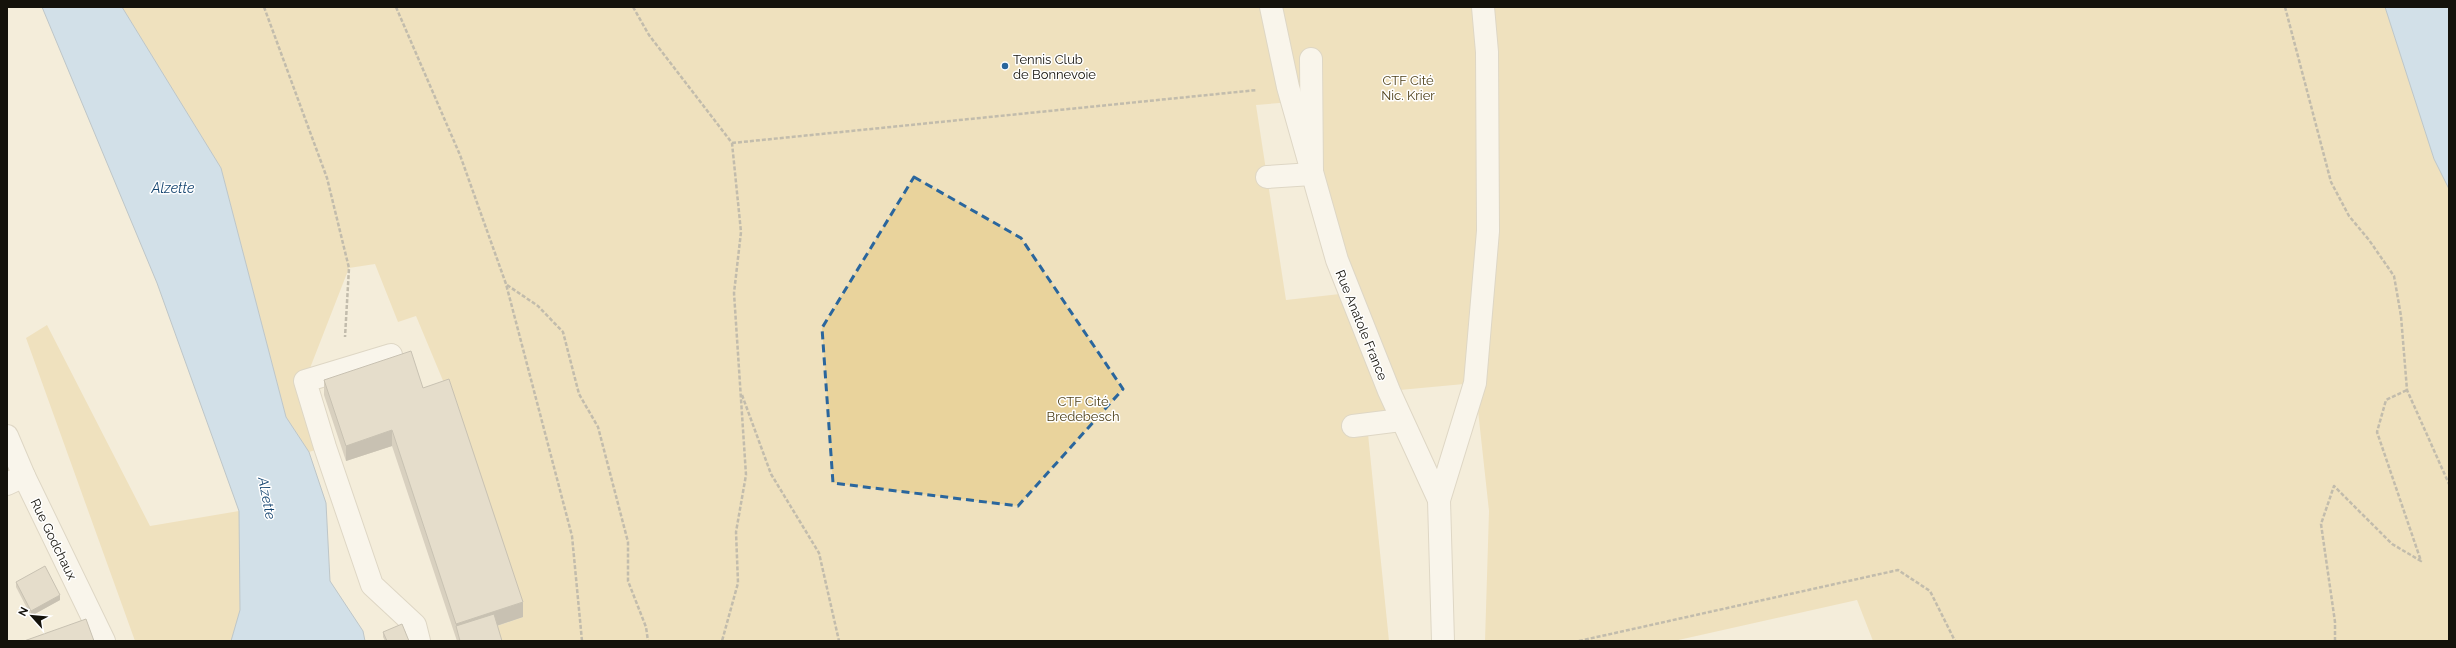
<svg xmlns="http://www.w3.org/2000/svg" width="2456" height="648" font-family="Raleway,sans-serif">
	<style>
		.green { fill: #e9d39c; fill-rule: evenodd }
		.water { fill: #a8d0f8; stroke: #7c97b1 }
		.lines { fill: none; stroke-linecap: round; stroke-linejoin: round }
		.minor-casing { stroke: #c4bcaa; stroke-width: 24 }
		.path { stroke: #858174; stroke-width: 2.5; stroke-dasharray: 4 2; stroke-linecap: butt }
		.minor { stroke: #fff; stroke-width: 22 }
		.wall { fill: #b5ae9e }
		.shaded-wall { fill: #938d81 }
		.building { fill: #d2cab8; stroke: #938d81 }
		.marked { fill: none; stroke: #2a669d; stroke-width: 3; stroke-dasharray: 8 5; stroke-linejoin: round }
		.poi-dot { fill: #2a669d; stroke: #fff; stroke-width: 1.5 }
		.labels { text-anchor: middle; stroke-width: 3; stroke-linejoin: round; paint-order: stroke }
		.poi-label { font-size: 13px; fill: #14120b; stroke: #fff; text-anchor: start }
		.park-label { font-size: 13px; fill: #4f411a; stroke: #fff }
		.street-label { font-size: 13px; fill: #14120b; stroke: #fff }
		.water-label { font-size: 14px; font-style: italic; fill: #164671; stroke: #fff }
	</style>
	<rect width="100%" height="100%" fill="#f4edda"/>
	<g class="green">
		<path d="M122 7H2385L2434 159 2449 189V641H1873L1857 600 1674 641H1485L1489 511 1475 383 1389 391 1401 420 1367 424 1389 641H498L494 627 523 617 449 395 416 316 398 322 375 264 349 268 305 381 325 447 309 452 286 417 221 168ZM1292 102 1349 293 1286 300 1256 105Z"/>
		<polygon points="47,325 150,526 239,511 240,610 231,641 135,641 26,338"/>
	</g>
	<g class="water">
		<polygon points="42,7 122,7 221,168 286,417 309,452 326,503 330,581 363,631 365,641 231,641 240,610 239,511 157,283"/>
		<polygon points="2385,7 2449,7 2449,189 2434,159"/>
	</g>
	<g class="lines">
		<g class="minor-casing">
			<g id="minor">
				<polyline points="1271,7 1288,87 1337,260 1389,391 1439,500 1443,641"/>
				<polyline points="1267,177 1312,174 1311,59"/>
				<polyline points="391,355 305,381 325,447 372,585 415,625 419,641"/>
				<polyline points="1353,426 1401,420"/>
				<polyline points="7,436 24,476 104,641"/>
				<polyline points="7,484 24,476"/>
				<polyline points="1439,500 1475,383 1488,231 1487,52 1483,7"/>
			</g>
		</g>
		<g class="path">
			<polyline points="264,7 327,178 349,268 345,337"/>
			<polyline points="396,7 460,155 506,284 572,536 582,641"/>
			<polyline points="633,7 649,35 732,143 741,232 734,293 746,475 736,532 738,583 722,641"/>
			<polyline points="2285,7 2331,182 2349,216 2369,240 2394,276 2401,316 2407,390 2449,484"/>
			<polyline points="732,143 1257,90"/>
			<polyline points="507,285 538,306 563,332 579,394 598,427 628,542 628,581 646,627 648,641"/>
			<polyline points="742,395 771,474 819,553 839,641"/>
			<polyline points="1579,641 1898,570 1930,591 1955,641"/>
			<polyline points="2335,641 2335,622 2321,524 2334,486 2392,544 2421,561 2377,432 2386,400 2407,390"/>
		</g>
		<use href="#minor" class="minor"/>
	</g>
	<g class="wall">
		<polygon points="324,380 423,388 523,617 497,626 502,641 457,641 392,446 346,461 324,395"/>
		<polygon points="16,582 60,600 31,616 16,587"/>
		<polygon points="383,632 409,641 385,641 383,637"/>
	</g>
	<g class="shaded-wall">
		<polygon points="392,430 392,446 346,461 346,446"/>
		<polygon points="60,595 60,600 31,616 31,611"/>
		<polygon points="523,602 523,617 460,638 456,626 456,624"/>
	</g>
	<g class="building">
		<polygon points="411,351 423,388 449,379 523,602 456,624 392,430 346,446 324,380"/>
		<polygon points="45,566 60,595 31,611 16,582"/>
		<polygon points="494,614 502,641 460,641 456,626"/>
		<polygon points="86,619 94,641 24,641"/>
		<polygon points="402,624 409,641 387,641 383,632"/>
	</g>
	<path d="M0 0H2456V648H0ZM914 177 1021 238 1123 389 1018 506 833 483 822 328Z" fill="#f4edda" fill-opacity=".55" fill-rule="evenodd"/>
	<path class="marked" d="M914 177 1021 238 1123 389 1018 506 833 483 822 328Z"/>
	<circle class="poi-dot" cx="1005" cy="66" r="4"/>
	<g class="labels">
		<g class="poi-label">
			<text x="1013" y="64">Tennis Club<tspan x="1013" dy="15">de Bonnevoie</tspan></text>
		</g>
		<g class="park-label">
			<text x="1408" y="85">CTF Cité<tspan x="1408" dy="15">Nic. Krier</tspan></text>
			<text x="1083" y="406">CTF Cité<tspan x="1083" dy="15">Bredebesch</tspan></text>
		</g>
		<g class="street-label">
			<text transform="translate(1362 325) rotate(68)" y="5">Rue Anatole France</text>
			<text transform="translate(54 539) rotate(64)" y="5">Rue Godchaux</text>
		</g>
		<g class="water-label">
			<text x="173" y="193">Alzette</text>
			<text transform="translate(267 498) rotate(79)" y="5">Alzette</text>
		</g>
	</g>
	<rect width="2456" height="648" fill="none" stroke="#14120b" stroke-width="16"/>
	<g transform="translate(32 616) rotate(297)" stroke="#ffffff" stroke-width="3" paint-order="stroke">
	<path d="M0-3L7 15L0 10L-7 15Z" fill="#14120b"/>
	<text y="-6" font-size="11" font-weight="bold" text-anchor="middle" fill="#14120b">N</text>
	</g>
</svg>
